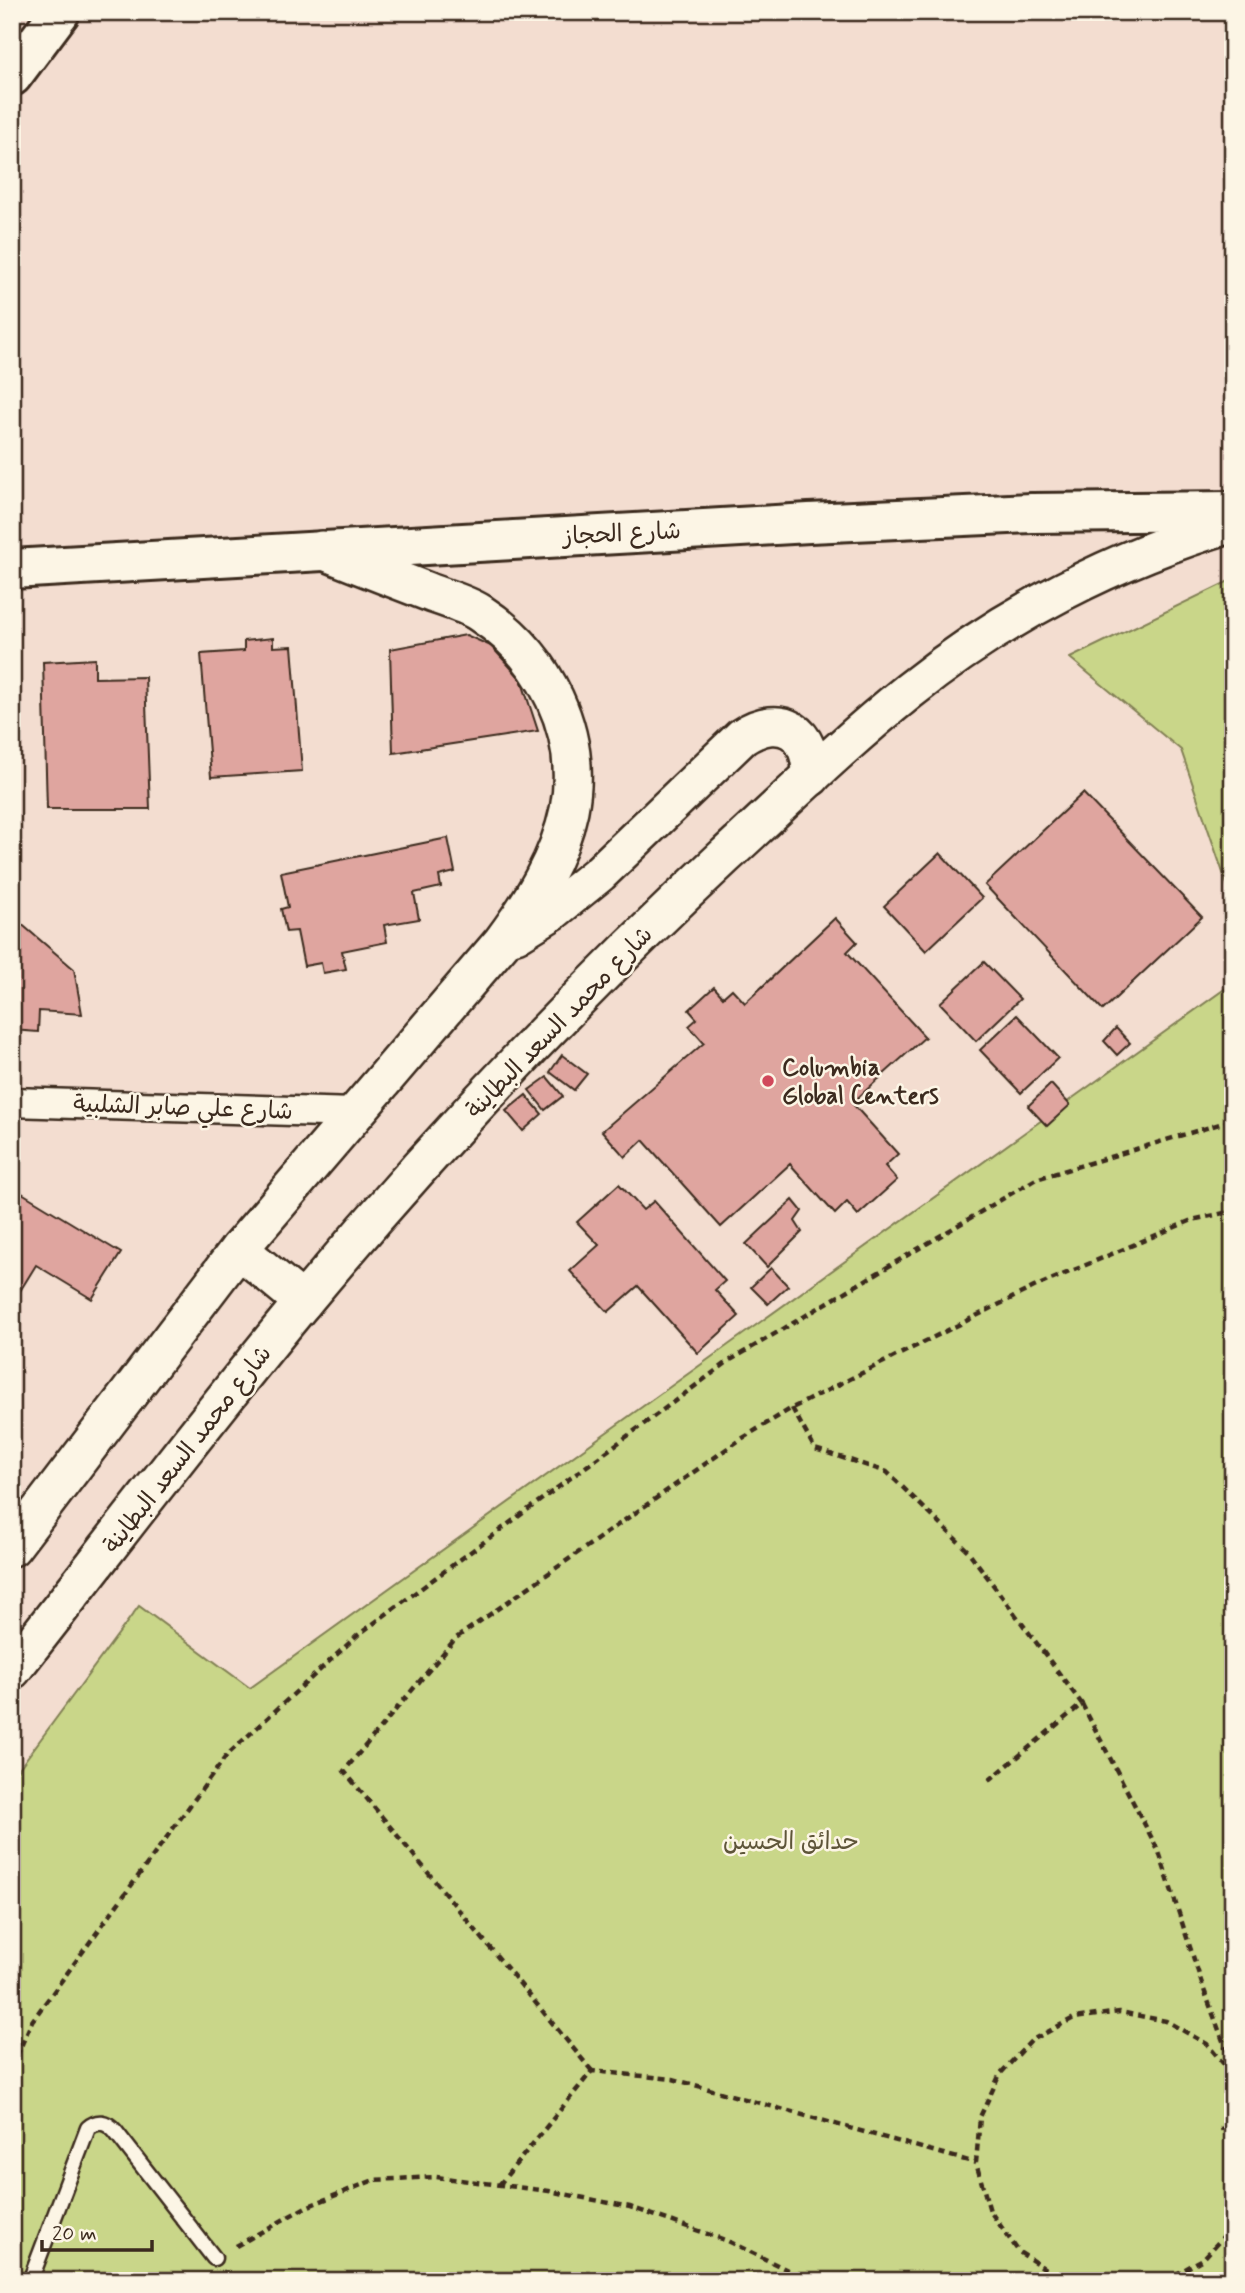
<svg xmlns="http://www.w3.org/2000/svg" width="1245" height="2293" font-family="Mynerve,'Playpen Sans Arabic',sans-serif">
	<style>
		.green { fill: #c9d689; stroke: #828054; stroke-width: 2 }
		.building { fill: #dfa59f; stroke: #3b2a1e; stroke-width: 2 }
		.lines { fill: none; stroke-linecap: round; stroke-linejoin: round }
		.service-casing { stroke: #3b2a1e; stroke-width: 19 }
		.minor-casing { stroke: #3b2a1e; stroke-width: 33 }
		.tertiary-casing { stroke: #3b2a1e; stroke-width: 42 }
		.secondary-casing { stroke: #3b2a1e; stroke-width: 44 }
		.path { stroke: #3b2a1e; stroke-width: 4.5; stroke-dasharray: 7 5; stroke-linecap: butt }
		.service { stroke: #fcf5e5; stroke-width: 14 }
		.minor { stroke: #fcf5e5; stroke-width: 28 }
		.tertiary { stroke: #fcf5e5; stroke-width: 37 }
		.secondary { stroke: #fcf5e5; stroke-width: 38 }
		.poi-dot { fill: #d1495b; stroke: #fcf5e5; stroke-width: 2.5 }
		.labels { text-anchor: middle; stroke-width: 5; stroke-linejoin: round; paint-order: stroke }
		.street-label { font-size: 24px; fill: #3b2a1e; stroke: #fcf5e5 }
		.poi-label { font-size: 24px; font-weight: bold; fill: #3b2a1e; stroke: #fcf5e5; text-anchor: start }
		.park-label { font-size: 24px; fill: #5e5539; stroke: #fcf5e5 }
	</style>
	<rect width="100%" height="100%" fill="#f3ddd0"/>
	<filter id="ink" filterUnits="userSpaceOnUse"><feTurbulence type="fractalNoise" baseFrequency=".0143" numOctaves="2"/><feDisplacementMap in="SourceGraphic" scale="14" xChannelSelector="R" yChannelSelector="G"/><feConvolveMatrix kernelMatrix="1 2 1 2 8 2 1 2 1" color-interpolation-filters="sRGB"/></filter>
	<g filter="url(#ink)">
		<g class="green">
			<polygon points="1233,579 1233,902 1181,750 1070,658"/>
			<polygon points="1233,983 1233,2281 12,2281 12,1778 139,1606 250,1688"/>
		</g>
		<g class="building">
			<polygon points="466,635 491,646 521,679 538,731 393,753 390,649"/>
			<polygon points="273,638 273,647 292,646 302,771 211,777 201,654 244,651 244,641"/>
			<polygon points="95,659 95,678 145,677 150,809 47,809 43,662"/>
			<polygon points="1083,793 1202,917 1103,1010 985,885"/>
			<polygon points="448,838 455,872 439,876 441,887 414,893 419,919 384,925 387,942 342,951 346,969 323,973 321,963 304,966 297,931 286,932 281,909 288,907 281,872"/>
			<polygon points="940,853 982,898 926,951 884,906"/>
			<polygon points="12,916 74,969 82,1014 39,1011 38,1032 12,1030"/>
			<polygon points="835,918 857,942 847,952 925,1037 852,1103 898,1154 885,1166 897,1180 858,1215 847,1202 835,1214 790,1164 721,1227 643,1140 625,1157 602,1131 704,1043 689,1026 697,1019 689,1010 714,987 723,997 732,989 745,1003"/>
			<polygon points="984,962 1020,999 976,1041 940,1003"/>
			<polygon points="1017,1015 1058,1058 1021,1093 980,1050"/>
			<polygon points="1116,1028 1130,1043 1117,1055 1104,1041"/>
			<polygon points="562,1055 587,1074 574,1090 550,1072"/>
			<polygon points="547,1077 563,1096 545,1110 529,1090"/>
			<polygon points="1051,1084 1070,1105 1047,1126 1028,1106"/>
			<polygon points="526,1095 542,1114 523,1131 506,1111"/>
			<polygon points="619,1184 643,1210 654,1201 725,1281 715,1290 739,1316 698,1353 638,1286 608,1312 570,1271 599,1245 577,1222"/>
			<polygon points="12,1187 121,1253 92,1299 36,1265 12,1304"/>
			<polygon points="793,1200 802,1211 795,1221 802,1232 767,1267 746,1244"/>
			<polygon points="771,1268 788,1286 768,1304 751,1287"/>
		</g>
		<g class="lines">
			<g class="service-casing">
				<path id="service" d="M30 2281 88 2128C97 2120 106 2121 115 2131L214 2258"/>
			</g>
			<g class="minor-casing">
				<polyline id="minor" points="12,1102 354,1113"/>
			</g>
			<g class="tertiary-casing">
				<g id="tertiary">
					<path d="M516 934 553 911 600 873 742 737C782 711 812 732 811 777"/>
					<polyline points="239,1249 303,1302"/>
					<path d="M12 1547 239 1249 502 942C531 903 559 859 569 810 584 733 545 655 480 613 466 604 447 599 431 593 395 579 358 565 322 550"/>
					<path d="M12 1670C109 1547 203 1422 303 1302 434 1145 576 995 725 856 786 800 845 742 909 691 1004 615 1117 557 1233 523"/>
				</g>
			</g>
			<g class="secondary-casing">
				<g id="secondary">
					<polyline points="12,76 60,12"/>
					<polyline points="12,569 809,523 1032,513 1233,511"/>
				</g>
			</g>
			<g class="path">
				<polyline points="792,1408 815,1449 887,1472 968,1551 1082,1704 986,1783"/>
				<polyline points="1082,1704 1159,1852 1203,1987 1233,2068"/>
				<polyline points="12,2067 32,2021 227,1755 358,1635 729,1361 1036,1179 1233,1120"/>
				<polyline points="592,2071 344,1771 456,1638 738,1441 792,1408 1034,1287 1192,1220 1233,1211"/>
				<polyline points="1220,2129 1233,2127"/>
				<polyline points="499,2185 592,2071 673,2079 976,2163"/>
				<polyline points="236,2246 306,2207 374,2180 436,2177 549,2191 630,2207 728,2241 810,2281"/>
				<polyline points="1067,2281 1061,2279 1019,2252 990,2211 976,2163 980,2117 1000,2074 1032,2040 1074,2018 1120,2012 1166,2021 1207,2044 1233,2075"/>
				<polyline points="1164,2281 1203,2259 1233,2226"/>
			</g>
			<use href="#service" class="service"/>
			<use href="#minor" class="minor"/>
			<use href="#tertiary" class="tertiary"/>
			<use href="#secondary" class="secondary"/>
		</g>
	</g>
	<circle class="poi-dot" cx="768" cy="1081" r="7"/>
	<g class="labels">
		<g class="street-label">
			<text transform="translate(622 533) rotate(-3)" y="8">شارع الحجاز</text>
			<text transform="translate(559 1022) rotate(-46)" y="8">شارع محمد السعد البطاينة</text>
			<text transform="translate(183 1107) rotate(2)" y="8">شارع علي صابر الشلبية</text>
			<text transform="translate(187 1449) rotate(-52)" y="8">شارع محمد السعد البطاينة</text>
		</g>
		<g class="poi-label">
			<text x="782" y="1075">Columbia<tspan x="782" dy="28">Global Centers</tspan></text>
		</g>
		<g class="park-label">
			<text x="791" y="1849">حدائق الحسين</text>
		</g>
	</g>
	<rect width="1245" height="2293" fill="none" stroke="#fcf5e5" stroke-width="42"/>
	<rect x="21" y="21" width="1203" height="2251" fill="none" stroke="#3b2a1e" stroke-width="2.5" filter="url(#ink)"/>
	<path d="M42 2240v10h110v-10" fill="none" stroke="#3b2a1e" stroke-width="3.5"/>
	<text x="52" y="2240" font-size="21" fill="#3b2a1e" stroke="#fcf5e5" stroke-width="5" paint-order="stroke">20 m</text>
</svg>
